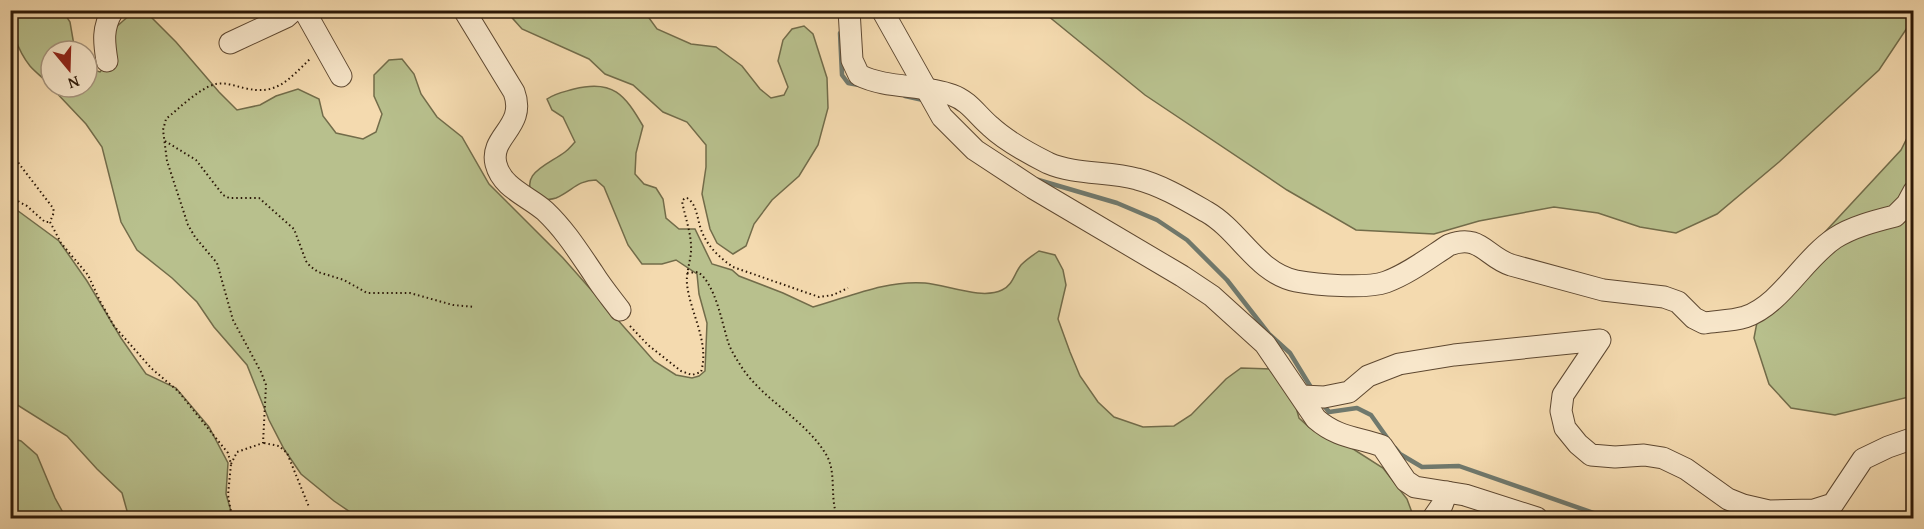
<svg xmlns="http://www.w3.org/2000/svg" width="1924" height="529" font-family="'Gentium Book Plus',serif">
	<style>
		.green { fill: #b8c08d; stroke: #726c4a; stroke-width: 1.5 }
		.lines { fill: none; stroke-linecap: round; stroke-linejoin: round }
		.stream { stroke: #70796d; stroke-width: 4.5 }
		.minor-casing { stroke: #5e4831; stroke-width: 23 }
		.path { stroke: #2c1807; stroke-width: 2; stroke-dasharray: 1.5 3; stroke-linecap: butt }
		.minor { stroke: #f8e7cb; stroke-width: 21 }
	</style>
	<rect width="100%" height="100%" fill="#f4daaf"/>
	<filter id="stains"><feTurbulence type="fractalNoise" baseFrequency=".00333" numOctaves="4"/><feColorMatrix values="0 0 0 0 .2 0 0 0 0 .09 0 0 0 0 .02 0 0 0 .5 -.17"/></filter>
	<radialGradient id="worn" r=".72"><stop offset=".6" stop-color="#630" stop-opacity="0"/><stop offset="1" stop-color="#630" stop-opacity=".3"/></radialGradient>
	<g class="green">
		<path d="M11 10 63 11 70 22 75 51H51V87C45 79 36 73 30 66 18 51 10 29 11 10Z"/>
		<polygon points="1913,10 1913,19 1879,70 1779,162 1717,214 1676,233 1640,227 1598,213 1554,207 1479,221 1434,234 1356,230 1287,190 1145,95 1042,11"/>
		<polygon points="506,11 644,11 657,29 691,44 716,47 742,66 760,89 771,98 784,95 788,87 778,61 783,40 792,29 804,26 813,34 827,78 828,108 818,145 799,176 772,200 754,224 746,246 733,254 717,243 710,229 702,194 706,167 706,145 687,122 663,112 633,85 605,74 589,59 522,29"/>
		<path d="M132 13 149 15 176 42 219 92 237 110 260 105 276 96 298 89 319 99 323 116 336 133 363 139 376 132 382 114 374 96V75L389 60 402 59 414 74 421 94 437 117 462 137 489 184 563 258 654 361 676 375 692 378 699 376 705 371 707 323 699 294 697 274 676 260 662 264H642L628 245 604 187 596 180C578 180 572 191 556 198 550 200 543 200 536 200 516 174 548 165 565 152 569 149 572 145 575 142L563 117 552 110 547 99C556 93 564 92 574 89 613 79 625 95 643 126L636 153 635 174 644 184 656 188 663 199 666 218 679 229H695L712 264 732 270 739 276 783 293 813 307C849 297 886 280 925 283 947 285 982 300 1002 290 1013 285 1014 274 1021 265 1026 260 1033 255 1039 251L1055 255 1063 270 1066 285 1058 319 1070 352 1080 376 1098 402 1114 417 1143 427 1174 426 1191 415 1226 379 1241 368 1272 369 1292 393 1299 418 1309 427 1350 447 1383 468 1407 499 1414 518H359L334 501 301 474 284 449 269 420 247 365 214 327 197 302 172 278 137 250 121 222 102 147 86 124 51 87H87V68L100 72 113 57 115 28Z"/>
		<polygon points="1913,126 1913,396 1835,415 1791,408 1769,384 1754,338 1761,301 1901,150"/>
		<polygon points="10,205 59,241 87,281 121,338 146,374 176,388 209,427 228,463 226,494 233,518 129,518 122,493 97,469 67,436 11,401"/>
		<polygon points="11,438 21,441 37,455 55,498 66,518 11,518"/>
	</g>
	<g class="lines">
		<g class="stream">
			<polyline points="840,33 842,75 848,83 859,85"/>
			<polyline points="905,96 923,100"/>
			<polyline points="1035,179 1117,203 1157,220 1187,240 1227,280 1269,334 1290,353 1312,389"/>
			<polyline points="1322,403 1329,412 1357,408 1371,415 1388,439"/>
			<polyline points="1395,448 1400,454 1422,467 1459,466 1608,518"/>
		</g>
		<g class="minor-casing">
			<g id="minor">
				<polyline points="304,10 341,76"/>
				<path d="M464 10 514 92C527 127 489 136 496 164 502 188 528 196 545 211 565 230 578 251 593 273 601 286 611 298 620 310"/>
				<path d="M849 10 852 60 859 75C887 89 922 84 952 95 969 101 977 115 990 126 1006 141 1028 153 1048 163 1075 175 1108 171 1137 179 1161 185 1186 200 1207 212 1240 231 1257 273 1296 281 1317 285 1366 289 1386 282 1408 274 1429 258 1449 245 1480 233 1486 257 1511 265L1603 290 1664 297 1678 302 1694 318 1704 323C1717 321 1732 321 1745 317 1781 305 1803 259 1835 238 1852 227 1875 221 1895 216L1907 204 1914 191"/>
				<path d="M882 10 942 117 975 150 1033 188 1182 276 1212 296 1265 344 1316 419C1338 438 1357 437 1382 446L1406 481 1415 487 1465 495 1537 518"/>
				<polyline points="230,43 286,17 294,10"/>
				<path d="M107 61C104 42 102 28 113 10"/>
				<polyline points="1302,396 1324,397 1349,392 1368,376 1399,364 1454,355 1600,340 1563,395 1561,411 1565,428 1578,444 1591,455 1615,457 1644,455 1663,458 1686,469 1728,499 1743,505 1769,511 1814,510 1833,504 1863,459 1888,447 1914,438"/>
				<polyline points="1433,518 1442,505 1447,492"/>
			</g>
		</g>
		<g class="path">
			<polyline points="165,141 196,160 223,195 229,198 259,198 294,229 306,261 310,266 318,272 344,280 367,293 410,293 453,305 475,307"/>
			<polyline points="10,152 53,208 54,212 50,222 61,243 88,275 100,301 114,326 151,368 178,391 228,453 231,464 228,495 232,518"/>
			<polyline points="10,197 27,206 45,222 50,222"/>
			<path d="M687 273 698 272C715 284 721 319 727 338 729 347 734 355 739 363 761 400 805 418 827 456 837 475 829 499 838 518"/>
			<path d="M630 326 648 345 681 371 692 375 701 372C710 342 690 313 687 284 686 273 690 263 691 252 692 234 685 218 682 201L685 198H687C698 205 697 221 702 232 708 247 720 258 733 267L819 297 833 295 848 288"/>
			<polyline points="264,443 279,446 287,453 309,507"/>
			<path d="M231 464 237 452 263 443 266 385 261 372 233 320 217 263 195 237 188 225 167 161 163 130 166 119C178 109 201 87 216 84 225 82 235 86 244 88 277 96 288 80 311 58"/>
		</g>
		<use href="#minor" class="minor"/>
	</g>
	<rect width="1924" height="529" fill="none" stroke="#f4daaf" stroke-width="36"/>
	<rect x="12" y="12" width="1900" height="505" fill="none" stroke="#2c1807" stroke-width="3"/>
	<rect x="18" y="18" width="1888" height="493" fill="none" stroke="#2c1807" stroke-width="1.5"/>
	<g transform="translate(69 69) rotate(161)"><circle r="28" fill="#f8e7cb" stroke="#a6947d" stroke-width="1.5"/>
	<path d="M0-4.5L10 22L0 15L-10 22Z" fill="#8f2418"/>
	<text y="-9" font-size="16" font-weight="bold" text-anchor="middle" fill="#2c1807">N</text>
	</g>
	<rect width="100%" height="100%" filter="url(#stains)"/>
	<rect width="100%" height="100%" fill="url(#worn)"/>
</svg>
